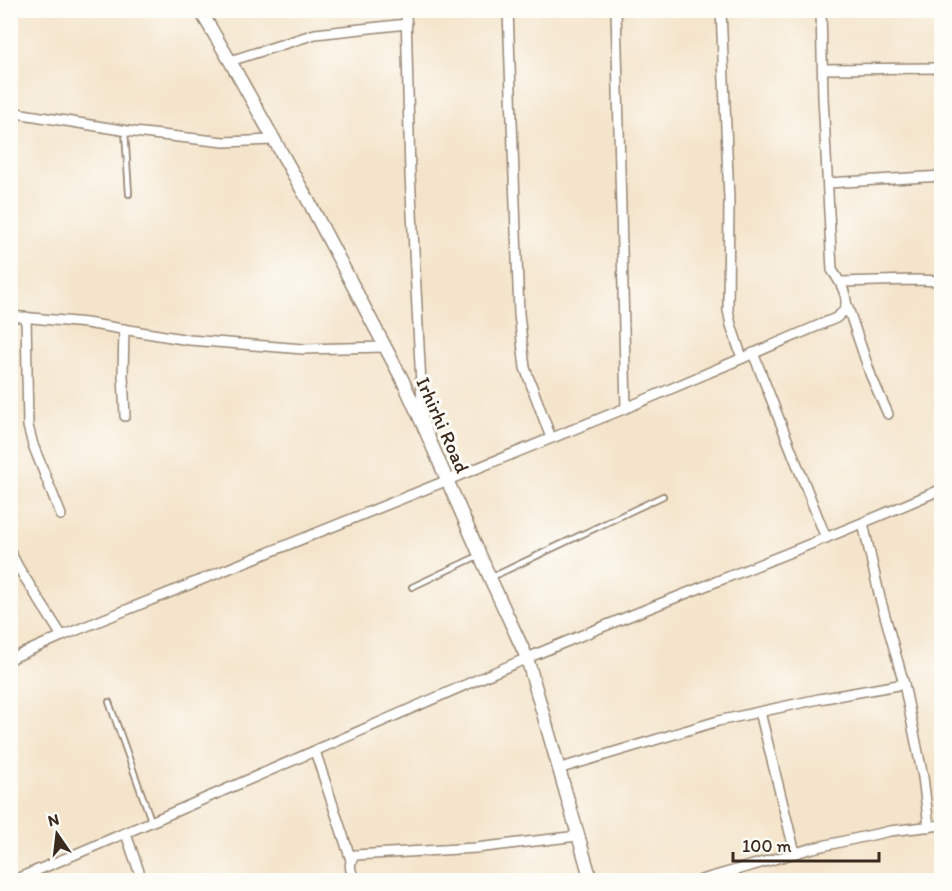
<svg xmlns="http://www.w3.org/2000/svg" width="952" height="891" font-family="Itim,sans-serif">
	<style>
		.lines { fill: none; stroke-linecap: round; stroke-linejoin: round }
		.service-casing { stroke: #988774; stroke-width: 8 }
		.minor-casing { stroke: #988774; stroke-width: 12 }
		.tertiary-casing { stroke: #988774; stroke-width: 15 }
		.service { stroke: #fff; stroke-width: 4.5 }
		.minor { stroke: #fff; stroke-width: 9 }
		.tertiary { stroke: #fff; stroke-width: 12 }
		.labels { text-anchor: middle; stroke-width: 6; stroke-linejoin: round; paint-order: stroke }
		.street-label { font-size: 20px; fill: #3b2a1e; stroke: #fdfcf7 }
	</style>
	<rect width="100%" height="100%" fill="#fdfcf7"/>
	<filter id="ink" filterUnits="userSpaceOnUse"><feTurbulence type="fractalNoise" baseFrequency=".0167" numOctaves="2"/><feDisplacementMap in="SourceGraphic" scale="12" xChannelSelector="R" yChannelSelector="G"/><feConvolveMatrix kernelMatrix="1 2 1 2 8 2 1 2 1" color-interpolation-filters="sRGB"/></filter>
	<filter id="wash" filterUnits="userSpaceOnUse"><feTurbulence type="fractalNoise" baseFrequency=".008" numOctaves="4" result="noise"/><feDisplacementMap in="SourceGraphic" scale="24" xChannelSelector="R" yChannelSelector="G"/><feGaussianBlur stdDeviation="1.35" result="paint"/><feColorMatrix in="noise" values="0 0 0 0 0 0 0 0 0 0 0 0 0 0 0 0 0 1.4 0 .05"/><feComposite in="paint" operator="in"/></filter>
	<g filter="url(#wash)">
		<rect width="100%" height="100%" fill="#f4e4cb"/>
	</g>
	<g filter="url(#ink)">
		<g class="lines">
			<g class="service-casing">
				<g id="service">
					<polyline points="125,131 129,194"/>
					<polyline points="492,577 663,496"/>
					<polyline points="412,587 480,555"/>
					<polyline points="109,702 152,823"/>
				</g>
			</g>
			<g class="minor-casing">
				<g id="minor">
					<polyline points="406,10 410,174 423,422"/>
					<polyline points="508,10 519,314 525,368 551,438"/>
					<polyline points="616,10 626,408"/>
					<polyline points="721,10 729,199 728,310 731,325 742,358"/>
					<polyline points="230,61 315,34 407,24"/>
					<polyline points="823,69 942,68"/>
					<polyline points="10,112 134,132 224,142 274,140"/>
					<polyline points="828,183 942,176"/>
					<polyline points="840,282 915,280 942,281"/>
					<polyline points="846,302 871,376 888,414"/>
					<polyline points="10,316 86,323 189,340 303,349 385,347"/>
					<polyline points="26,317 28,426 33,445 61,515"/>
					<polyline points="124,329 123,375 125,416"/>
					<polyline points="753,353 826,538"/>
					<polyline points="863,523 880,598 904,684 923,777 929,827"/>
					<polyline points="10,551 18,567 62,636"/>
					<path d="M10 659 62 636 626 408 836 318C837 317 843 312 844 311 851 299 839 280 832 270L823 97 821 10"/>
					<polyline points="760,712 795,853"/>
					<polyline points="315,751 351,860"/>
					<polyline points="558,769 718,721 819,699 904,684"/>
					<polyline points="126,834 142,880"/>
					<path d="M14 880C185 809 354 733 525 659 663 600 804 550 942 489"/>
					<path d="M354 880C351 870 347 864 355 855L476 848 578 836"/>
					<polyline points="701,880 813,848 890,831 942,825"/>
				</g>
			</g>
			<g class="tertiary-casing">
				<polyline id="tertiary" points="200,10 230,61 309,202 402,379 423,425 490,578 527,658 591,880"/>
			</g>
			<use href="#service" class="service"/>
			<use href="#minor" class="minor"/>
			<use href="#tertiary" class="tertiary"/>
		</g>
	</g>
	<g class="labels">
		<g class="street-label">
			<text transform="translate(443 425) rotate(66)" y="7">Irhirhi Road</text>
		</g>
	</g>
	<rect width="952" height="891" fill="none" stroke="#fdfcf7" stroke-width="36"/>
	<g transform="translate(57 834) rotate(346)" stroke="#fdfcf7" stroke-width="4.5" paint-order="stroke">
	<path d="M0-4.5L10 22L0 15L-10 22Z" fill="#3b2a1e"/>
	<text y="-9" font-size="16" font-weight="bold" text-anchor="middle" fill="#3b2a1e">N</text>
	</g>
	<path d="M733 852v9h146v-9" fill="none" stroke="#3b2a1e" stroke-width="3"/>
	<text x="742" y="852" font-size="18" fill="#3b2a1e" stroke="#fdfcf7" stroke-width="4.5" paint-order="stroke">100 m</text>
</svg>
